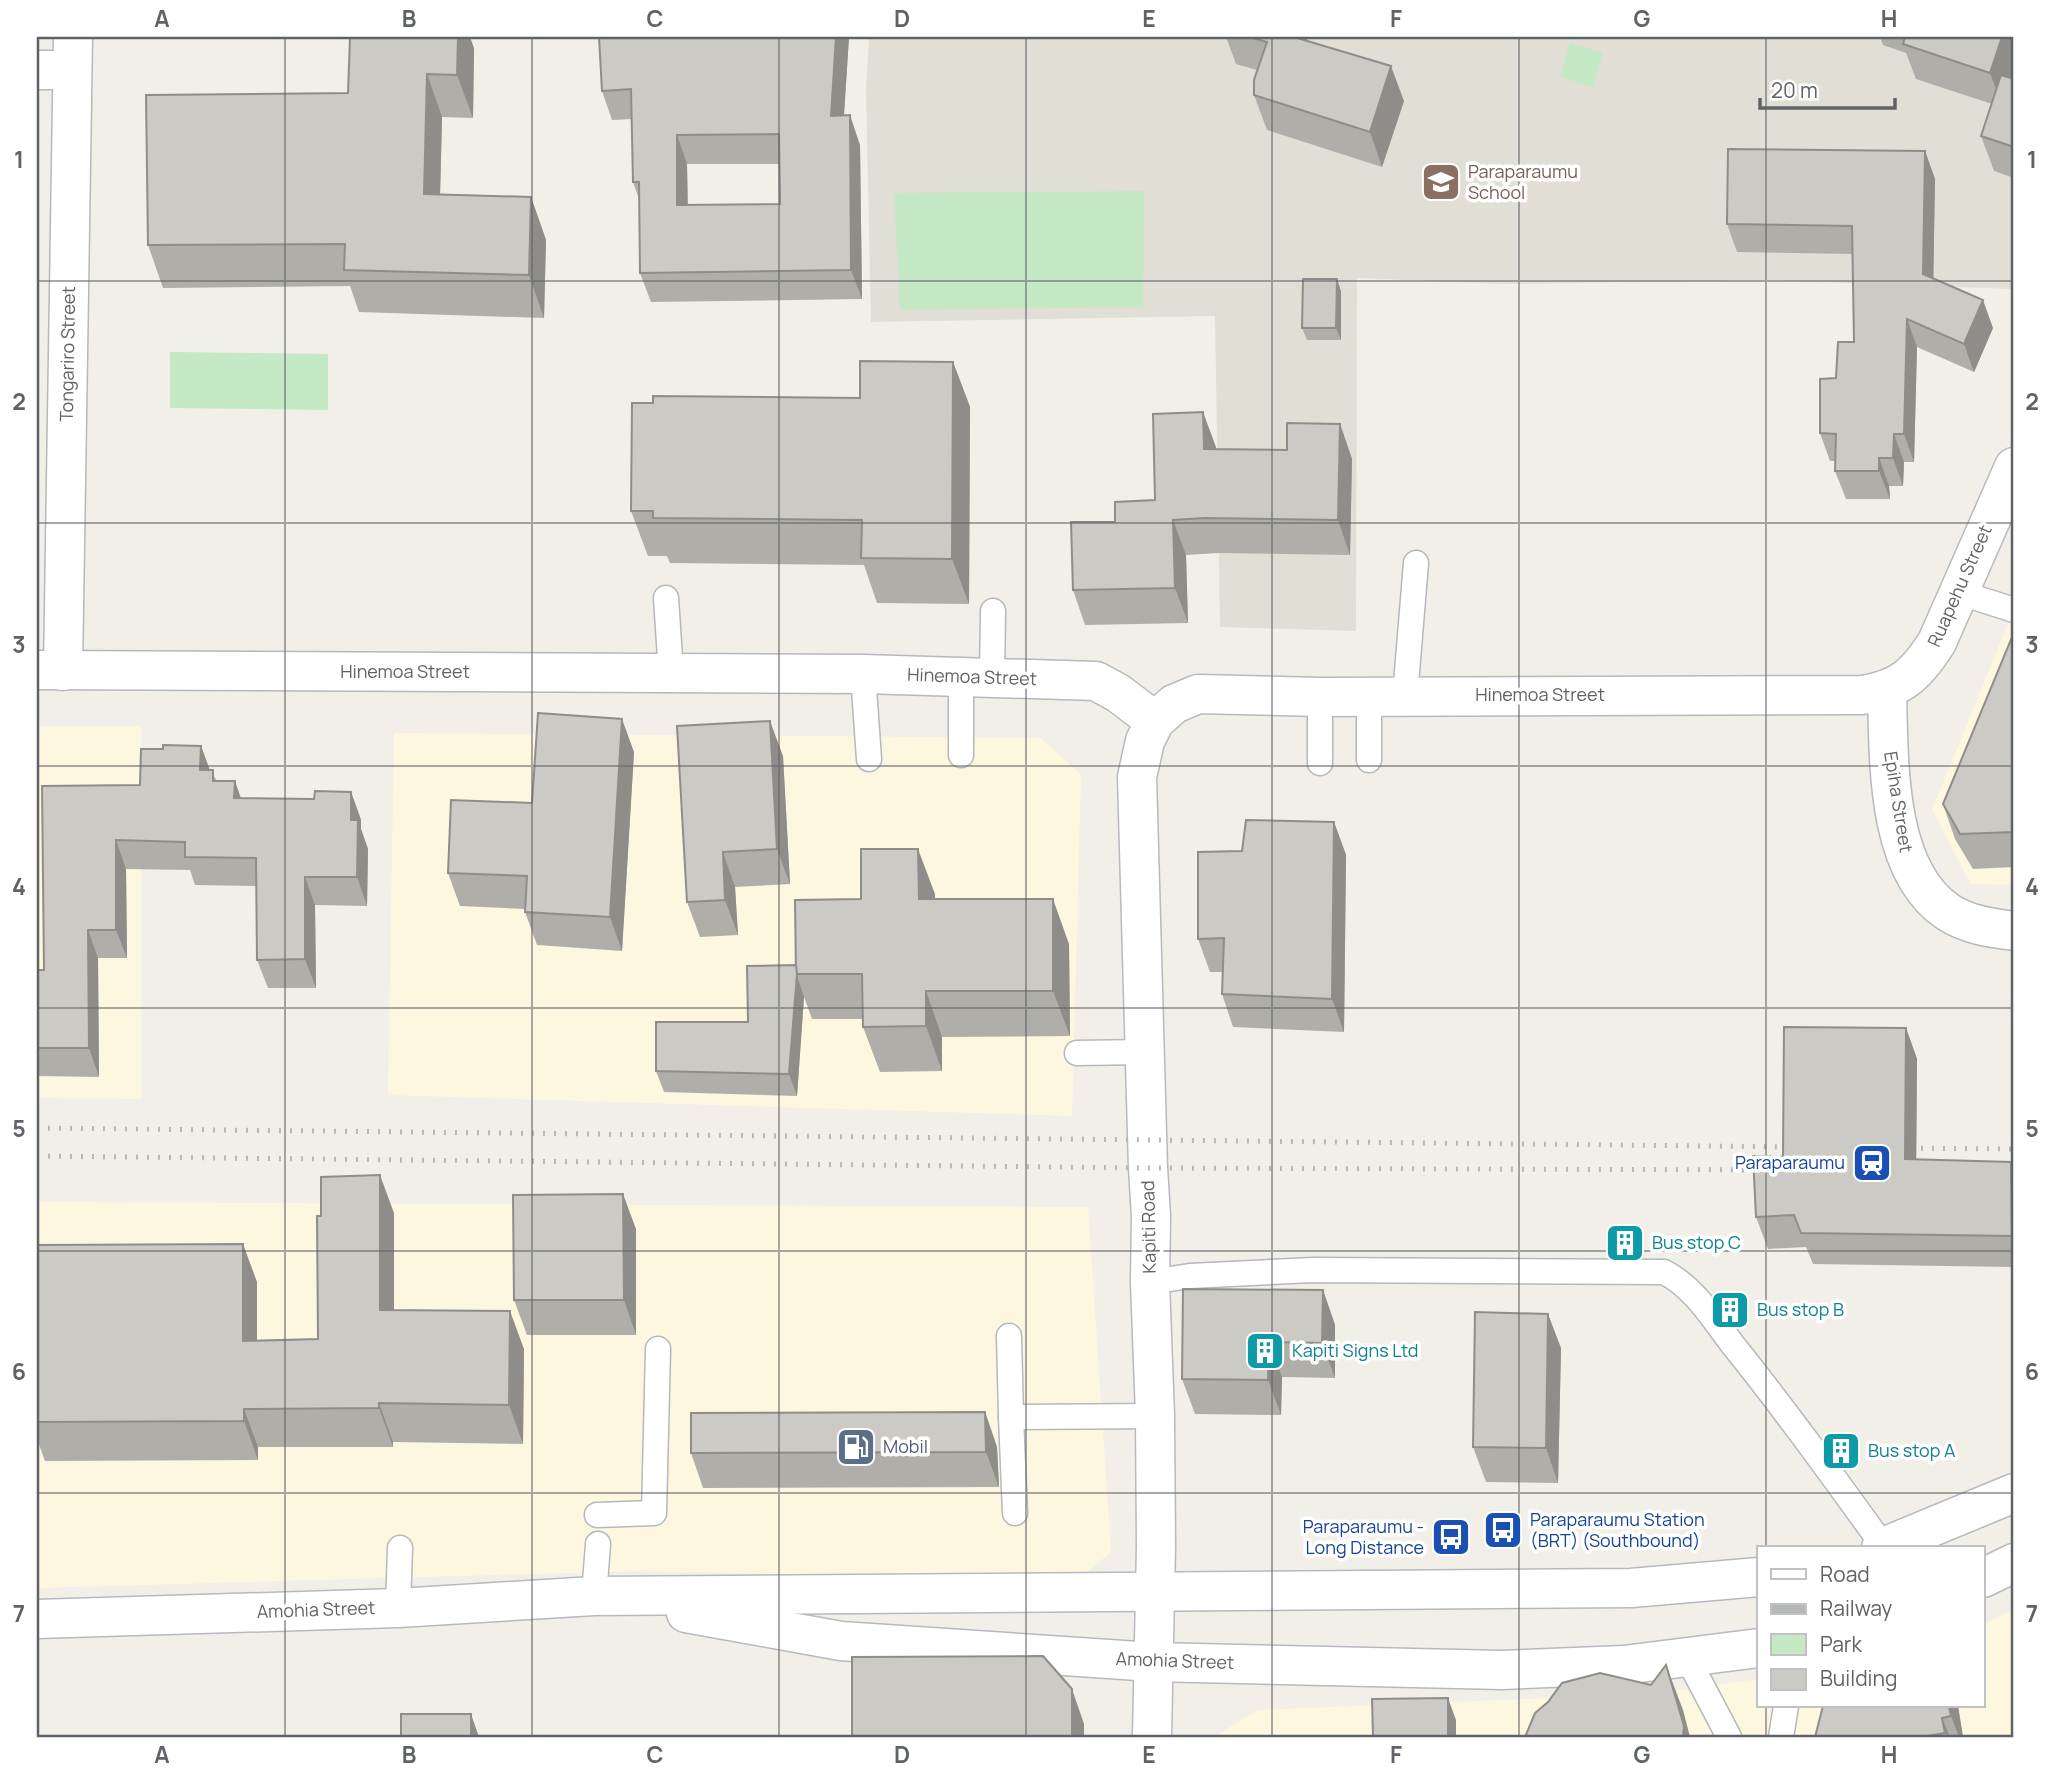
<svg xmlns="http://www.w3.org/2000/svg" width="2051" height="1774" font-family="Manrope,sans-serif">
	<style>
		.commercial { fill: #fef7e0 }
		.education { fill: #e1ded6 }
		.green { fill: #c5e8c5 }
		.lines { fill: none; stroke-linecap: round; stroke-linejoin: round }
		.lane-casing { stroke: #b5b8bc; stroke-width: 27 }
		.street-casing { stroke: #b5b8bc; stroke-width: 41 }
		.secondary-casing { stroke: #b6babf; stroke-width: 41 }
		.lane { stroke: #fff; stroke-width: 24 }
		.street { stroke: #fff; stroke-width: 38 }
		.secondary { stroke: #fff; stroke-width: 38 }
		.rail { stroke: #b6b7b8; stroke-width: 5; stroke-dasharray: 2 9; stroke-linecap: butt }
		.wall { fill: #afaea9; fill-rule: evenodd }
		.shaded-wall { fill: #8f8d8a }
		.building { fill: #cccac5; stroke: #8f8d8a; stroke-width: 2; fill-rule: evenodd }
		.grid { fill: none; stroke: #5f6368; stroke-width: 2; stroke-opacity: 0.55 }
		.labels { text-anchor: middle; stroke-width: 7; stroke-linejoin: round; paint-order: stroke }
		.education-label { font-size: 18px; fill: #785e54; stroke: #fff; text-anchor: start }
		.street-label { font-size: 18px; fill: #5f6368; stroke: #fff }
		.transit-label { font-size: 18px; fill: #164399; stroke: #fff; text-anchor: end }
		.culture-label { font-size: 18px; fill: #0d838f; stroke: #fff; text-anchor: start }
		.service-label { font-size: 18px; fill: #4e5e75; stroke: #fff; text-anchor: start }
		.neatline { fill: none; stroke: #5f6368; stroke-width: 2.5 }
		.grid-label { font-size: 23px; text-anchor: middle; font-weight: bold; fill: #5f6368 }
	</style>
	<rect width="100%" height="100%" fill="#f1efe8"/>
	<g class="commercial">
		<polygon points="2014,609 2014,885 1971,884 1932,810"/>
		<polygon points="37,726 141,726 141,1099 37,1098"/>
		<polygon points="394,733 1040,738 1081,774 1072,1116 388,1095"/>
		<polygon points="37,1202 1088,1207 1111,1552 1076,1581 636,1571 37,1588"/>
		<polygon points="2014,1609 2014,1737 1214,1737 1258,1710 1652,1694 1759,1679 1759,1706 1983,1706 1983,1624"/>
	</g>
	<polygon class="education" points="869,37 2014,37 2014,289 1763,280 1506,284 1357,278 1356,631 1220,627 1215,316 871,322 866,92"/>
	<g class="green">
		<polygon points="1570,43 1603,53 1593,87 1560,77"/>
		<polygon points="1144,191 1143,307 900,310 894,193"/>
		<polygon points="170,352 328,354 328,410 170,408"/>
	</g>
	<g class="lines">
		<g class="lane-casing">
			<g id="lane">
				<polyline points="1958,592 2014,610"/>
				<polyline points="666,598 671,673"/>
				<polyline points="863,674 869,759"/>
				<polyline points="992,677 993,611"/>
				<polyline points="1369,696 1369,760"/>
				<polyline points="1405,696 1416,563"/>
				<polyline points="1320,697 1320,763"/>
				<polyline points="961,755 961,677"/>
				<polyline points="1077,1053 1145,1052"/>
				<path d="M1150 1282 1190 1276 1313 1270 1664 1272C1694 1287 1713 1319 1733 1345 1786 1411 1835 1479 1884 1547"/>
				<polyline points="1009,1336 1011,1417"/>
				<polyline points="1015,1513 1011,1417 1155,1416"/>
				<polyline points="597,1515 654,1513 658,1349"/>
				<polyline points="594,1596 598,1544"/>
				<polyline points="398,1608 400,1548"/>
				<polyline points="1688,1659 1729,1737"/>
				<polyline points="1781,1737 1786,1706"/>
			</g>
		</g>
		<g class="street-casing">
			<g id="street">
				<polyline points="37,70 72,70"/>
				<polyline points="37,670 863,674 1096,681 1118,693 1155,721"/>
				<polyline points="63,671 73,37"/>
				<path d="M1887 691C1889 759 1885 870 1948 912 1968 925 1991 928 2014 931"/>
			</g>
		</g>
		<g class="secondary-casing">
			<g id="secondary">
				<polyline points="1881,1548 2014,1493"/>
				<polyline points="1983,1578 2014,1563"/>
				<polyline points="686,1613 841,1641 1153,1662 1502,1670 1624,1665 1759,1648"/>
				<polyline points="37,1619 398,1608 594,1596 1631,1588 1759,1577"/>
				<path d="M1152 1737 1156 1546 1155 1416 1150 1282 1151 1216 1148 1168 1137 777 1145 741 1155 721 1174 704 1198 694 1320 697 1862 695C1901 689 1916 675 1937 642L2014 467"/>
			</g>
		</g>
		<use href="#lane" class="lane"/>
		<use href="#street" class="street"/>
		<use href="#secondary" class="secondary"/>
		<g class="rail">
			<polyline points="37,1128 1801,1147"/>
			<polyline points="1899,1148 2014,1149"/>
			<polyline points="37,1156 1148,1168 1773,1170"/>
		</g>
	</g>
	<g class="wall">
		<path d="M849 37 844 115 860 145 862 299 651 302 640 273 639 199 633 182 632 119 612 120 602 91ZM687 164H780V204L688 205Z"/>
		<polygon points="1226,37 1308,37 1306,41 1404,101 1382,167 1267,130 1254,95 1257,70 1236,64"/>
		<polygon points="1880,37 2014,37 2014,72 2012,79 2014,79 2014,178 1994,171 1981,136 1992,104 1916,79 1906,53 1883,45"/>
		<polygon points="474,48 473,118 442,117 440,194 531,197 546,240 544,318 359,312 350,286 163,288 148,245 348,93"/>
		<polygon points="1925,151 1935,179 1933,278 1993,328 1974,372 1917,347 1914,462 1904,462 1903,486 1889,486 1890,499 1846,499 1835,471 1835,461 1830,461 1820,433 1836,378 1854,342 1853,254 1737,252 1727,224"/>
		<polygon points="1341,291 1341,340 1307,340 1302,328"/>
		<polygon points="953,362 970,407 969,604 877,603 864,565 670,563 667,556 648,556 631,511 653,403 860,398"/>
		<polygon points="1340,424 1352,459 1350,555 1218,553 1186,555 1188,623 1085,625 1073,590 1155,500 1216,447 1216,449 1287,450"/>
		<polygon points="2014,638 2014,867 1973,869 1955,839 1943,804"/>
		<polygon points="201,746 210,770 217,781 241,798 314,799 351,792 361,820 361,829 368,849 367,906 315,905 316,988 268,988 257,960 256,886 195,885 190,870 126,869 127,958 98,958 99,1077 37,1076 37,970 44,970 140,785 163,749"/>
		<polygon points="634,752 622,951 537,945 525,912 525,909 460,906 448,873"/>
		<polygon points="783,756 790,884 735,887 738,935 700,937 687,902"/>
		<polygon points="1334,822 1346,855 1344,1032 1233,1027 1222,994 1222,972 1210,972 1198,939 1242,851"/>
		<polygon points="935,894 935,899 1069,944 1070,1036 942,1037 942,1071 880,1072 863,1027 863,1019 812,1019 804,997 797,1096 664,1092 656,1071 748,1022 796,965"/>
		<polygon points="1906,1028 1917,1059 1916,1160 2014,1172 2014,1267 1813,1264 1806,1247 1768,1249 1756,1217 1783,1157"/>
		<polygon points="394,1213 394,1310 524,1349 523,1444 393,1442 393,1447 258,1447 258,1460 45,1461 37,1439 37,1245 257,1282 257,1340 318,1339"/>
		<polygon points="636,1229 636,1335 527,1335 514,1300"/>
		<polygon points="1323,1290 1335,1325 1335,1378 1282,1377 1281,1415 1195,1414 1182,1379"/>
		<polygon points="1561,1348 1558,1483 1486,1482 1473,1447"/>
		<polygon points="985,1412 997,1447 999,1487 703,1488 691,1453"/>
		<polygon points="1958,1706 1963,1737 1815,1737"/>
	</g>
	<g class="shaded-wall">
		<polygon points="458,37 470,37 474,48 473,118 457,75"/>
		<polygon points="836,37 849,37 842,145 831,116"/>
		<polygon points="1286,37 1308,37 1297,69"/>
		<polygon points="2002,37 2014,37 2014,72 2003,108 1990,73"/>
		<polygon points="1391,66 1404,101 1382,167 1370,132"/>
		<polygon points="427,74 442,117 439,236 424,194"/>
		<polygon points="850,115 860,145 862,299 851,270"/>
		<polygon points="677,135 687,164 688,234 677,205"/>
		<polygon points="1925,151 1935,179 1933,302 1923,274"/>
		<polygon points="531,197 546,240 544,318 529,275"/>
		<polygon points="1337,279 1341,291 1341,340 1336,328"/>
		<polygon points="1983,300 1993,328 1974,372 1964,344"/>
		<polygon points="1907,319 1917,347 1914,462 1904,434"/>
		<polygon points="953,362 970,407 969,604 952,559"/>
		<polygon points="1203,412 1216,447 1217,484 1204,449"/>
		<polygon points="1340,424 1352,459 1350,555 1338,520"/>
		<polygon points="1894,434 1904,462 1903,486 1893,458"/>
		<polygon points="1879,458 1889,486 1890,499 1879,471"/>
		<polygon points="1173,520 1186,555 1188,623 1175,588"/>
		<polygon points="622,719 634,752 622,951 610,917"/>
		<polygon points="770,721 783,756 790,884 777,849"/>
		<polygon points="201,746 211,774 200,770"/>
		<polygon points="235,781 245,810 234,798"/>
		<polygon points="351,792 361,820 361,829 368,849 367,906 357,877 351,820"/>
		<polygon points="1334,822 1346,855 1344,1032 1332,999"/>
		<polygon points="116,840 126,869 127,958 116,930"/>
		<polygon points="918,849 935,894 935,944 919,899"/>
		<polygon points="723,852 735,887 738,935 725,900"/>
		<polygon points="305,877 315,905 316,988 305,959"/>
		<polygon points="1053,899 1069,944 1070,1036 1053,991"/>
		<polygon points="88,930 98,958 99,1077 89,1048"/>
		<polygon points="797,976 804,997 797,1096 789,1074"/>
		<polygon points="926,991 942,1037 942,1071 926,1026"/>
		<polygon points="1906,1028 1917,1059 1916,1191 1905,1159"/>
		<polygon points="2011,1162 2014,1172 2014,1242 2012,1236"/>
		<polygon points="380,1175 394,1213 394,1349 380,1310"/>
		<polygon points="623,1194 636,1229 636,1335 624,1300"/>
		<polygon points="243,1244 257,1282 257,1379 243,1341"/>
		<polygon points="1323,1290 1335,1325 1335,1378 1322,1343"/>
		<polygon points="510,1311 524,1349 523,1444 509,1405"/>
		<polygon points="1548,1314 1561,1348 1558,1483 1546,1448"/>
		<polygon points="1269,1342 1282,1377 1281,1415 1268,1380"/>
		<polygon points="379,1403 393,1442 393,1447 379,1408"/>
		<polygon points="244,1409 258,1447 258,1460 244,1421"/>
		<polygon points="985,1412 997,1447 999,1487 986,1452"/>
		<polygon points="1666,1665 1683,1710 1690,1737 1683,1737"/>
		<polygon points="1072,1689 1084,1724 1084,1737 1072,1737"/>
		<polygon points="1448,1698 1456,1720 1456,1737 1448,1737"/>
		<polygon points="1949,1706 1958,1706 1963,1737 1959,1737 1951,1716"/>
		<polygon points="471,1714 479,1737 471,1737"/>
		<polygon points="1942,1718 1950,1737 1947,1737"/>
	</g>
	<g class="building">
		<polygon points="350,37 458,37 457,75 427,74 424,194 531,197 529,275 344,270 345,244 148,245 146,95 348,93"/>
		<path d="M599 37H836L831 116 850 115 851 270 640 273 639 182H633L631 89 602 91ZM779 134 780 204 677 205V135Z"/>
		<polygon points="1249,37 1294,37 1391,66 1370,132 1254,95 1254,80 1267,42"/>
		<polygon points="1905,37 2002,37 1990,73 1903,44"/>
		<polygon points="2001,75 2014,79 2014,147 1981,136"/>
		<polygon points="1728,149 1925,151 1923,274 1983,300 1964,344 1907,319 1904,434 1894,434 1893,458 1879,458 1879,471 1835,471 1836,434 1820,433 1820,379 1836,378 1838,342 1854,342 1852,226 1727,224"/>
		<polygon points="1303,279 1337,279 1336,328 1302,328"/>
		<polygon points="860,361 953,362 952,559 861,558 862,520 653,518 653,511 631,511 632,403 653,403 653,396 860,398"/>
		<polygon points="1203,412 1204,449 1287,450 1287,423 1340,424 1338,520 1205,518 1173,520 1175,588 1073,590 1071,522 1115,522 1115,502 1155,500 1153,414"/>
		<polygon points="2012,637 2014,638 2014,832 1960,834 1943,804"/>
		<polygon points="538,713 622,719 610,917 525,912 527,876 448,873 451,800 532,803"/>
		<polygon points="770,721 777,849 723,852 725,900 687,902 677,726"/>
		<polygon points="163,745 201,746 200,770 213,770 213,781 235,781 234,798 314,799 315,791 351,792 351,820 358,820 357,877 305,877 305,959 257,960 256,858 185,857 185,842 116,840 116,930 88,930 89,1048 37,1048 37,970 44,970 42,786 140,785 141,749 163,749"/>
		<polygon points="1246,820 1334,822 1332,999 1222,994 1224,938 1198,939 1198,852 1242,851"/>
		<polygon points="861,849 918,849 919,899 1053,899 1053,991 926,991 926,1026 863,1027 862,974 796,974 795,900 861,899"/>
		<polygon points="796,965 797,974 789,1074 656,1071 656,1022 748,1022 747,966"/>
		<polygon points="1784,1027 1906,1028 1905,1159 2011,1162 2012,1236 1801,1233 1794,1215 1756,1217 1753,1156 1783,1157"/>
		<polygon points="380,1175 380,1310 510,1311 509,1405 379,1403 379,1408 244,1409 244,1421 37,1422 37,1245 243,1244 243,1341 318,1339 317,1216 321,1216 321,1177"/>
		<polygon points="623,1194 624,1300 514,1300 513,1195"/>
		<polygon points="1183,1289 1323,1290 1322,1343 1269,1342 1268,1380 1182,1379"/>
		<polygon points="1475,1312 1548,1314 1546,1448 1473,1447"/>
		<polygon points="985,1412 986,1452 691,1453 691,1413"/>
		<polygon points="1043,1656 1072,1689 1072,1737 852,1737 852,1657"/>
		<polygon points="1666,1665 1684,1726 1683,1737 1525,1737 1535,1713 1548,1702 1562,1683 1600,1673 1651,1685"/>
		<polygon points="1448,1698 1448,1737 1373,1737 1372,1699"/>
		<polygon points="1823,1706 1949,1706 1951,1716 1942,1718 1945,1733 1927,1736 1927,1737 1815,1737"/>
		<rect x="401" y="1714" width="70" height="23"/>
	</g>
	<path class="grid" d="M285 37V1737M532 37V1737M779 37V1737M1026 37V1737M1272 37V1737M1519 37V1737M1766 37V1548M37 281H2014M37 523H2014M37 766H2014M37 1008H2014M37 1251H2014M37 1493H2014M1766 1706V1737"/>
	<defs>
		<g id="school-square" transform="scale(2.0125)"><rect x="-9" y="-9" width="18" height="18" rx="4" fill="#8d6e63" stroke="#fff"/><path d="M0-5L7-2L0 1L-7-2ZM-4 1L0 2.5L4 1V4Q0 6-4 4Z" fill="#fff"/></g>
		<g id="station-square" transform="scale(2.0125)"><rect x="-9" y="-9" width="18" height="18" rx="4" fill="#1a4fb4" stroke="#fff"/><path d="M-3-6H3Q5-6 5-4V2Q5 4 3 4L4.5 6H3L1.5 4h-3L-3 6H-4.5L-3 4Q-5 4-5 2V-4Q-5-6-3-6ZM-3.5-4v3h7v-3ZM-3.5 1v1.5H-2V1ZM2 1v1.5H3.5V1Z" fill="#fff"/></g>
		<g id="building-square" transform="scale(2.0125)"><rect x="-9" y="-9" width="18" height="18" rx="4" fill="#0f9aa8" stroke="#fff"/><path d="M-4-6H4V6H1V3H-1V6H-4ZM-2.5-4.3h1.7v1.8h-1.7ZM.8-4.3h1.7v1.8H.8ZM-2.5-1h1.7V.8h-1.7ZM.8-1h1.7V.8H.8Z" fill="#fff"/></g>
		<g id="fuel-square" transform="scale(2.0125)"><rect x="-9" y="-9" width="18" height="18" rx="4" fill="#5c6f8a" stroke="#fff"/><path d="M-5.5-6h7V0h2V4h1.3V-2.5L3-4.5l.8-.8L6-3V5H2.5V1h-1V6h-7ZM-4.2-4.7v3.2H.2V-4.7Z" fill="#fff"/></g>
		<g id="bus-square" transform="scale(2.0125)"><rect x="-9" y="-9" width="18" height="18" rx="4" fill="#1a4fb4" stroke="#fff"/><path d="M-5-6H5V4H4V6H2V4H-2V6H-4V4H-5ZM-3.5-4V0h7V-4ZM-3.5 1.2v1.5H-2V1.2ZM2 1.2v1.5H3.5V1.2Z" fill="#fff"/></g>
	</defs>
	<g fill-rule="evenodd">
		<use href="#school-square" x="1441" y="182"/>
		<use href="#station-square" x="1872" y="1163"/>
		<use href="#building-square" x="1625" y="1243"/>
		<use href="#building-square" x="1730" y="1310"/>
		<use href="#building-square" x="1265" y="1351"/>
		<use href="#fuel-square" x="856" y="1447"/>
		<use href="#building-square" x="1841" y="1451"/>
		<use href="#bus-square" x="1503" y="1530"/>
		<use href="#bus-square" x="1451" y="1537"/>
	</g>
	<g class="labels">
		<g class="education-label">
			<text x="1468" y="178">Paraparaumu<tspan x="1468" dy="21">School</tspan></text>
		</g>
		<g class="street-label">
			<text transform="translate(68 354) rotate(-89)" y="6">Tongariro Street</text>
			<text transform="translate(1960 586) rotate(-66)" y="6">Ruapehu Street</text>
			<text x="405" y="678">Hinemoa Street</text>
			<text transform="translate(972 677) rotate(2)" y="6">Hinemoa Street</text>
			<text x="1540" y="701">Hinemoa Street</text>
			<text transform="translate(1898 802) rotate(81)" y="6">Epiha Street</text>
			<text transform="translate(1149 1227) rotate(-91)" y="6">Kapiti Road</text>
			<text transform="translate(316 1610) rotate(-2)" y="6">Amohia Street</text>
			<text transform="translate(1175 1661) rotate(2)" y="6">Amohia Street</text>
		</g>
		<g class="transit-label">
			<text x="1845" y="1169">Paraparaumu</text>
			<text x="1530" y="1526" text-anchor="start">Paraparaumu Station<tspan x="1530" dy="21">(BRT) (Southbound)</tspan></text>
			<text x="1424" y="1533">Paraparaumu -<tspan x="1424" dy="21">Long Distance</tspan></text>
		</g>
		<g class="culture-label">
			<text x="1652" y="1249">Bus stop C</text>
			<text x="1757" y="1316">Bus stop B</text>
			<text x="1292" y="1357">Kapiti Signs Ltd</text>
			<text x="1868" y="1457">Bus stop A</text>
		</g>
		<g class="service-label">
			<text x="883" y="1453">Mobil</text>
		</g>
	</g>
	<rect width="2051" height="1774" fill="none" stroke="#ffffff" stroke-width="77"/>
	<rect x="1757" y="1546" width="228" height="161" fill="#ffffff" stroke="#bfc1c3" stroke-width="2"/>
	<rect x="1771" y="1569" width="35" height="10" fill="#ffffff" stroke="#bfc1c3" stroke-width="2"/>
	<text x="1820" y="1582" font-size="21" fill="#5f6368">Road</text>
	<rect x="1771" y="1604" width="35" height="10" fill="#b6b7b8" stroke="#bfc1c3" stroke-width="2"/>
	<text x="1820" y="1616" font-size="21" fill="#5f6368">Railway</text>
	<rect x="1771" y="1634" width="35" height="21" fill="#c5e8c5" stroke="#bfc1c3" stroke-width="2"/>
	<text x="1820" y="1652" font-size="21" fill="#5f6368">Park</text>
	<rect x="1771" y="1669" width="35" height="21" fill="#cccac5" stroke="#bfc1c3" stroke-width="2"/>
	<text x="1820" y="1686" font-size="21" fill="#5f6368">Building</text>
	<path d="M1760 98v10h135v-10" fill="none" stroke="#5f6368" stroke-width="3.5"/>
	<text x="1771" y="98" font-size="21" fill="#5f6368" stroke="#ffffff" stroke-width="5" paint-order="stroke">20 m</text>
	<rect x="38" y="38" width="1974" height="1698" class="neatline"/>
	<g class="grid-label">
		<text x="162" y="27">A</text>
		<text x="409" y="27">B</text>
		<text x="655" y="27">C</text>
		<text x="902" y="27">D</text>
		<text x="1149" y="27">E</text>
		<text x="1396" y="27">F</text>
		<text x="1642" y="27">G</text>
		<text x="1889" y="27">H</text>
		<text x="19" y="168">1</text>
		<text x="2032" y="168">1</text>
		<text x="19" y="410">2</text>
		<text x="2032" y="410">2</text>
		<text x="19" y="653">3</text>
		<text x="2032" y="653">3</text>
		<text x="19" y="895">4</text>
		<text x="2032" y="895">4</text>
		<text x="19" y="1137">5</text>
		<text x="2032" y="1137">5</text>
		<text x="19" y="1380">6</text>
		<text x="2032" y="1380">6</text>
		<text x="19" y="1622">7</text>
		<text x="2032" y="1622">7</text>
		<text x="162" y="1763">A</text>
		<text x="409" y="1763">B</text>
		<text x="655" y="1763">C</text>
		<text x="902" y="1763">D</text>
		<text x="1149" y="1763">E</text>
		<text x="1396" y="1763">F</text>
		<text x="1642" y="1763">G</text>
		<text x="1889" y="1763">H</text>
	</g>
</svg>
